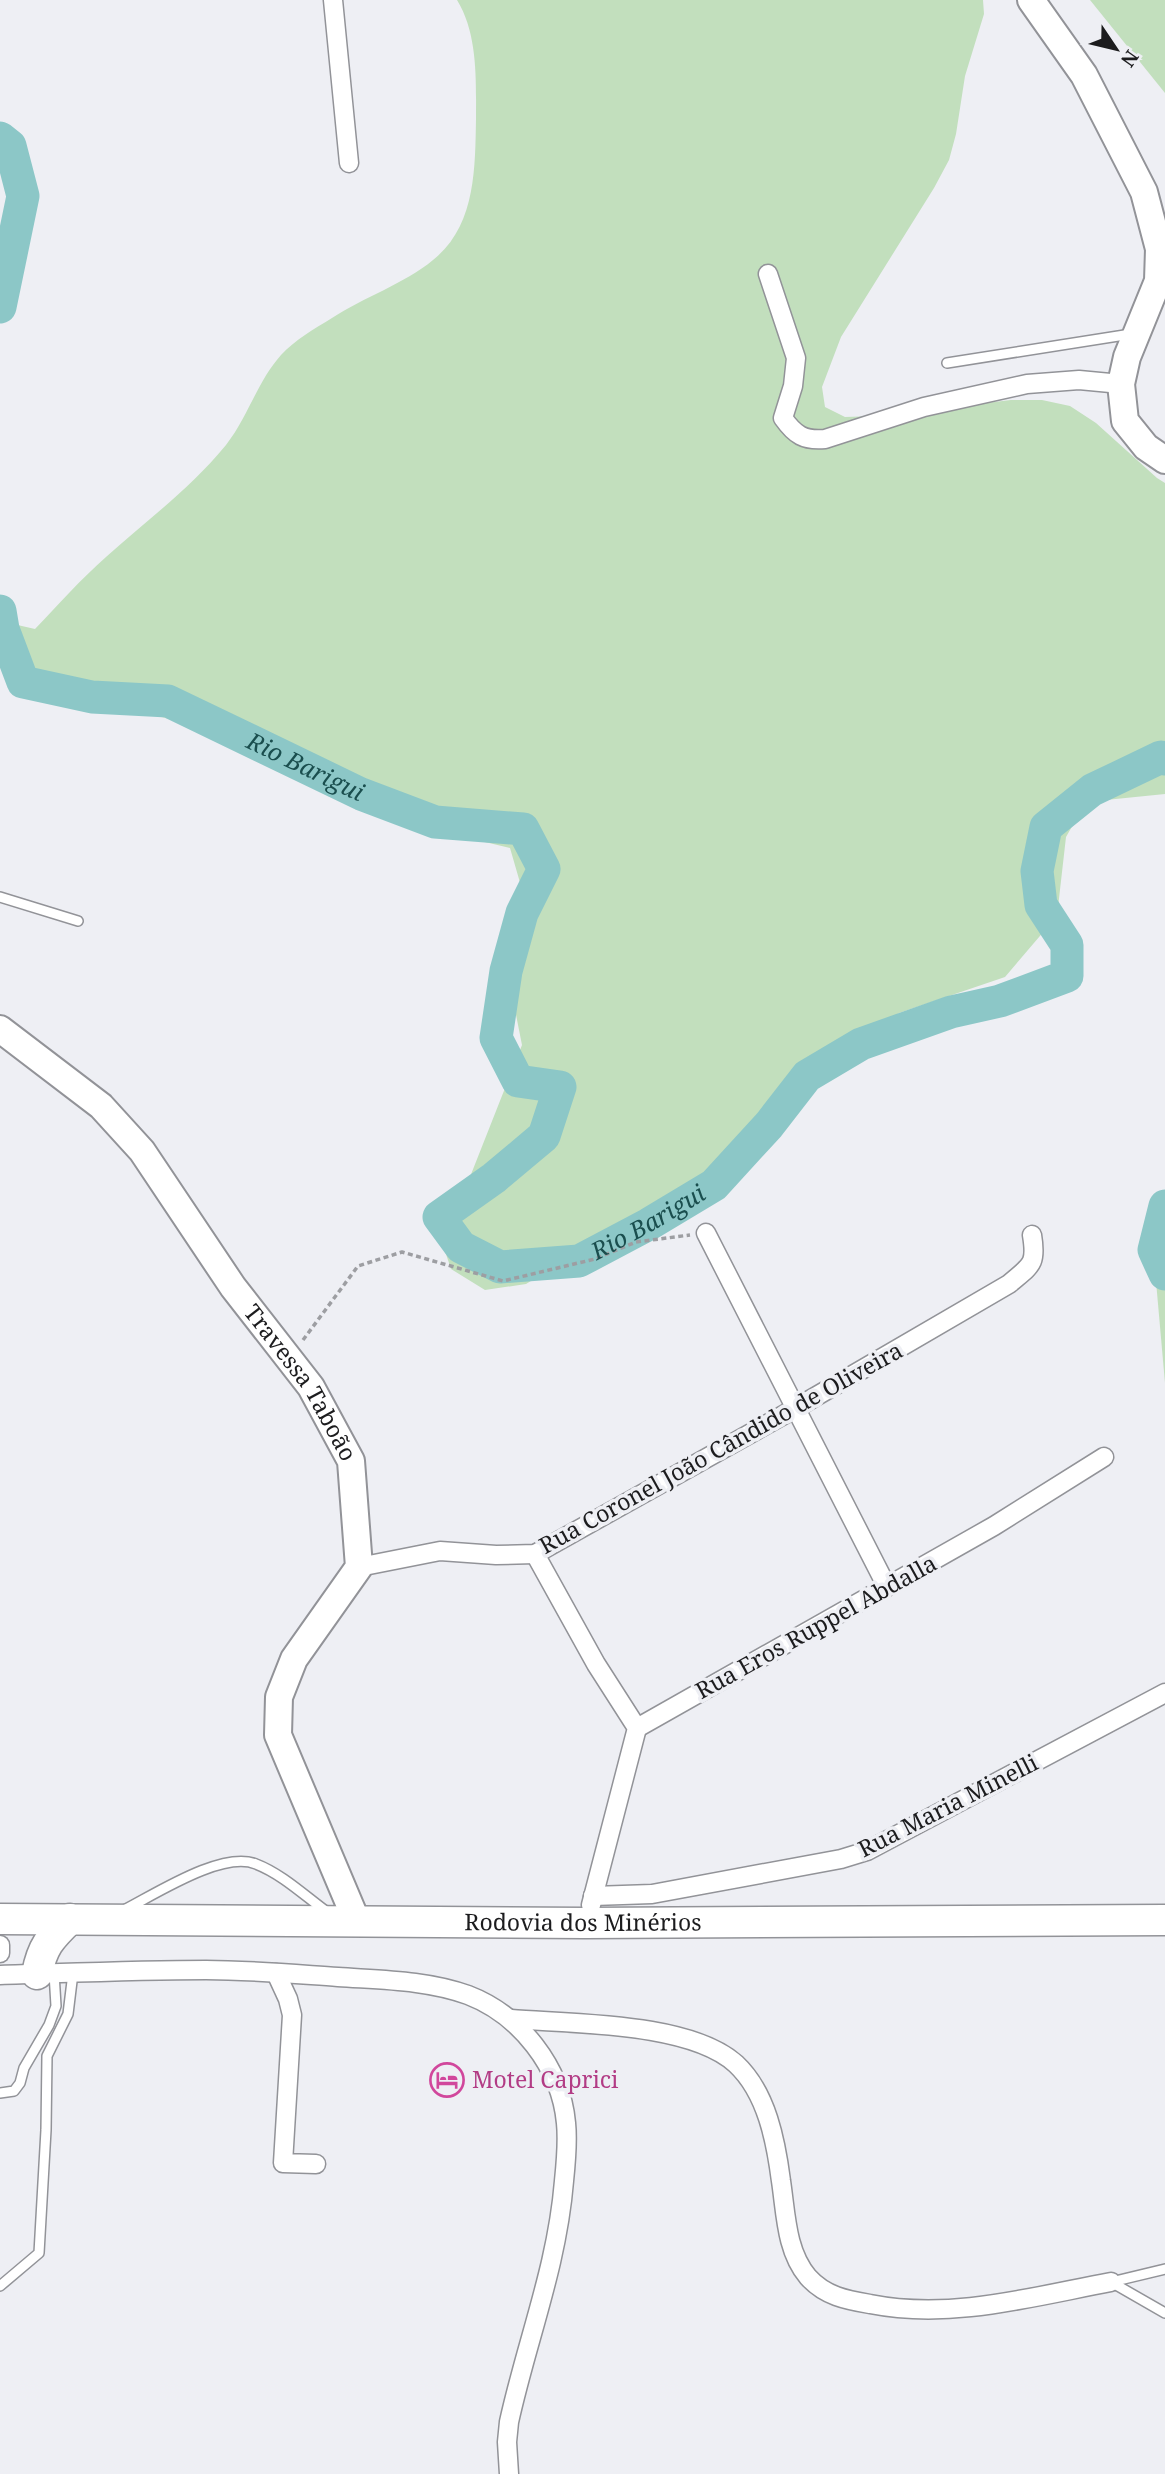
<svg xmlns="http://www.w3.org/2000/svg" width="1165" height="2474" font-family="'Noto Serif',serif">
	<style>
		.green { fill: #c2dfbd }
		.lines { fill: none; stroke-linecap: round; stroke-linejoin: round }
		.river { stroke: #8cc7c7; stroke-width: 33 }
		.lane-casing { stroke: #929398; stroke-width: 12 }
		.street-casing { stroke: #929398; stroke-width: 21 }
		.secondary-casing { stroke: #929398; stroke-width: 30 }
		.primary-casing { stroke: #929398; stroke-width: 33 }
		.path { stroke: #9d9ea2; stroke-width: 3.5; stroke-dasharray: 5 3.5; stroke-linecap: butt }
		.lane { stroke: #fff; stroke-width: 9 }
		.street { stroke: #fff; stroke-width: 18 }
		.secondary { stroke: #fff; stroke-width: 26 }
		.primary { stroke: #fff; stroke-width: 30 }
		.labels { text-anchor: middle; stroke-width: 7; stroke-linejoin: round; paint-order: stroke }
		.street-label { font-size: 23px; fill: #1c1c1e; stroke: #eeeff4 }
		.hotel-label { font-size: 23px; fill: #b23c85; stroke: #eeeff4; text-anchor: start }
		.water-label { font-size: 24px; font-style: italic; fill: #1a4e4e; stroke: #eeeff4 }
	</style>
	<rect width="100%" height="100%" fill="#eeeff4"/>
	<g class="green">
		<path d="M457 0H983L984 14 965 76 956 134 949 160 934 188 841 337 822 387 825 407 845 417 876 416 1011 400H1042L1070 406 1096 423 1157 478 1165 483V794L1086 802 1066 837 1057 916 1005 977 899 1013 795 1081 662 1223 583 1249 526 1284 485 1290 451 1269 438 1230 468 1182 522 1045 502 944 521 886 510 848 372 815 186 723 43 688 0 649V621L35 629C58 605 81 579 106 557 146 521 191 488 226 445 248 417 257 382 281 355 295 340 314 329 332 318 364 297 404 284 433 260 476 226 475 168 476 119 476 80 478 34 457 0Z"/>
		<polygon points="1090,0 1165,0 1165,93"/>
		<polygon points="1165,1239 1165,1383 1155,1270"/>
	</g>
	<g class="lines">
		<g class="river">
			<polyline points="0,138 10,146 23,196 0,307"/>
			<path id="s1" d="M0 611 3 629 23 682 92 697 168 701 361 794 435 822 523 829 544 869 522 913 506 971 496 1038 518 1081 560 1087 544 1136 494 1178 439 1217 461 1247 500 1267 579 1261 649 1224 714 1185 769 1125 807 1076 861 1044 951 1012 1000 1001 1067 976V945L1041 905 1037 871 1046 827 1092 790 1161 757 1165 759"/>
			<polyline points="1165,1206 1154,1250 1165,1274"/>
		</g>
		<g class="lane-casing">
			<g id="lane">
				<polyline points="947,363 1131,334"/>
				<polyline points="0,897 78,921"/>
				<path d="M122 1911C154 1895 222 1850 256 1864 282 1874 305 1896 327 1912"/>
				<polyline points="0,2093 14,2091 20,2083 24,2068 49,2025 56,2006 54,1973"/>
				<polyline points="1111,2282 1165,2313"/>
				<polyline points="1111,2282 1165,2269"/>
				<polyline points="0,2286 39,2253 46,2130 47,2056 68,2014 73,1973"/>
			</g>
		</g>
		<g class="street-casing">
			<g id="street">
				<polyline points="333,0 349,163"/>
				<path d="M768 274 796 358 793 386 783 418C795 435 804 441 825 439L924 407 1027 384 1079 380 1121 384"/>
				<polyline points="706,1233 887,1587"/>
				<polyline points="535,1554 596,1664 637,1728 591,1905"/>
				<path d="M359 1567 440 1551 496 1555 535 1554 796 1408 1009 1284C1031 1265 1037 1265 1032 1235"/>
				<polyline points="637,1728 994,1526 1104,1457"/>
				<polyline points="593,1896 652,1894 841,1859 867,1851 1165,1693"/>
				<polyline points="0,1945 0,1953"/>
				<polyline points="276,1973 288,1999 292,2015 283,2163 316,2164"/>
				<path d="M0 1975C69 1973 137 1970 206 1970 250 1970 294 1974 338 1977 381 1980 427 1980 468 1995 520 2015 561 2067 566 2123 568 2142 566 2162 564 2181 557 2267 527 2340 509 2422L507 2442 509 2474"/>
				<path d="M511 2019C572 2024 690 2022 736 2064 767 2093 776 2142 781 2181 786 2214 786 2251 808 2277 825 2296 846 2300 870 2304 951 2320 1031 2297 1111 2282"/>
			</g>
		</g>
		<g class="secondary-casing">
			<g id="secondary">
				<polyline points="1031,0 1084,75 1144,192 1159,249 1158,281 1127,357 1121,384 1125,421 1146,447 1165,460"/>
				<path id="s2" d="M0 1029 101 1106 142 1151 233 1287 311 1387 351 1461 359 1567 294 1659 279 1697 278 1735 357 1922"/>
			</g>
		</g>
		<g class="primary-casing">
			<g id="primary">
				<path id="s3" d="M0 1919 585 1923 1165 1920"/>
				<path d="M37 1974C42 1947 50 1938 70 1919"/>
			</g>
		</g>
		<polyline class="path" points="303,1340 358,1266 402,1252 503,1281 595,1259 636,1242 690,1235"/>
		<use href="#lane" class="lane"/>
		<use href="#street" class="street"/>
		<use href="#secondary" class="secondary"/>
		<use href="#primary" class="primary"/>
	</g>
	<defs>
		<g id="hotel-ring" transform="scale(1.75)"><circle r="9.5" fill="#eeeff4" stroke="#d1479c" stroke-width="1.5"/><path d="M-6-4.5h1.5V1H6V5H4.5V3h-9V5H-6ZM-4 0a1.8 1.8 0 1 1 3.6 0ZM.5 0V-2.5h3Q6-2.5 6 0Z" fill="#d1479c"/></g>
	</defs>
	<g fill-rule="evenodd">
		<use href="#hotel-ring" x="447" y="2080"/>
	</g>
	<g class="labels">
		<g class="street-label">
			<text dy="8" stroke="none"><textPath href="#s2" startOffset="469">Travessa Taboão</textPath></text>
			<text transform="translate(721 1448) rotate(-29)" y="8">Rua Coronel João Cândido de Oliveira</text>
			<text transform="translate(816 1627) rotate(-29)" y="8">Rua Eros Ruppel Abdalla</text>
			<text transform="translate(948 1806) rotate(-27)" y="8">Rua Maria Minelli</text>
			<text dy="8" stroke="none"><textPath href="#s3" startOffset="583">Rodovia dos Minérios</textPath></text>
		</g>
		<g class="hotel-label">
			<text x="472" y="2088">Motel Caprici</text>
		</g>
		<g class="water-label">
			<text dy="8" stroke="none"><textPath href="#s1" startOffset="374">Rio Barigui</textPath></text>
			<text dy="8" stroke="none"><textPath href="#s1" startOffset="1340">Rio Barigui</textPath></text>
		</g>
	</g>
	<g transform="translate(1116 49) rotate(125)" stroke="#eeeff4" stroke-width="5" paint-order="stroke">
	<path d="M0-5L12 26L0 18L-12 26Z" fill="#1c1c1e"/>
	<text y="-10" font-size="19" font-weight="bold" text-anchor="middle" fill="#1c1c1e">N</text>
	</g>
</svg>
